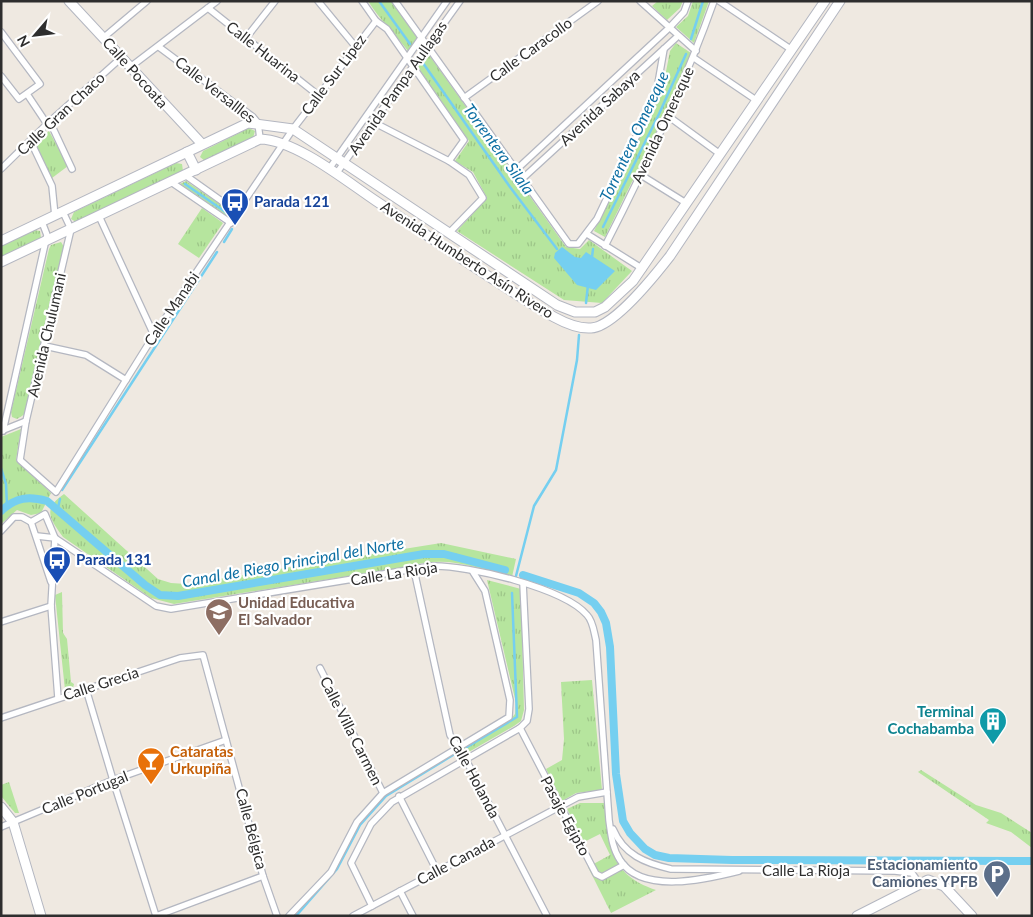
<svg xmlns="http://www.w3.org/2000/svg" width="1033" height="917" font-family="Lato,sans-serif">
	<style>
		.grass { fill: url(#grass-tufts) }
		.water { fill: #75cff0 }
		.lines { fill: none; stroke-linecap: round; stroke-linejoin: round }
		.stream { stroke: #75cff0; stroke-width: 2.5 }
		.canal { stroke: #75cff0; stroke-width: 8 }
		.street-casing { stroke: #b4b7c1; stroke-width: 8 }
		.secondary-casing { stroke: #b4b7c1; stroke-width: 11 }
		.street { stroke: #fff; stroke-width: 5.5 }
		.secondary { stroke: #fff; stroke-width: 9 }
		.labels { text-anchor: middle; stroke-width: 4.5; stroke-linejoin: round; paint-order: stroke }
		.street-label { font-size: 15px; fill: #2e2e2e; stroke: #fff }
		.transit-label { font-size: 15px; font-weight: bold; fill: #164399; stroke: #fff; text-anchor: start }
		.education-label { font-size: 15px; font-weight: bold; fill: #785e54; stroke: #fff; text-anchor: start }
		.culture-label { font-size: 15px; font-weight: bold; fill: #0d838f; stroke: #fff; text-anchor: end }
		.food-label { font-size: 15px; font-weight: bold; fill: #c56008; stroke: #fff; text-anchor: start }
		.service-label { font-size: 15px; font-weight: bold; fill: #4e5e75; stroke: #fff; text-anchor: end }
		.water-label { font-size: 16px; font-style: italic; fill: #0d6fa3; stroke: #fff }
	</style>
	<defs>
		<pattern id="grass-tufts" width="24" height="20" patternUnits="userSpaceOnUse" patternTransform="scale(1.25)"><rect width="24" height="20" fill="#b6e59e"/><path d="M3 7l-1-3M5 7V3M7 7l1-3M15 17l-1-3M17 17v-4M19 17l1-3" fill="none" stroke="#9dc588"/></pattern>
	</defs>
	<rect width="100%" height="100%" fill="#efe9e1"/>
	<g class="grass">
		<path d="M368 1H393L418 36 408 51C395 34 379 19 368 1Z"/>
		<polygon points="658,1 683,1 680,8 667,20 652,6"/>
		<polygon points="693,1 709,1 694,43 676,27 688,16"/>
		<polygon points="676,43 691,53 666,112 605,237 594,231 663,87 670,51"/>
		<polygon points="427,52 566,247 580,249 589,240 632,271 602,303 564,300 457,231 487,198 473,172 455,161 469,141 417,66"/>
		<polygon points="249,128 255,131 253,138 205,161 200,157 203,151"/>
		<polygon points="49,131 68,166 52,178 35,144"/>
		<polygon points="176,163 182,164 183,171 76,222 71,219 74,212"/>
		<polygon points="186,181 230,211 227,216 180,184"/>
		<polygon points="202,208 223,223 199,258 178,244"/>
		<polygon points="34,230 40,231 41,238 1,257 1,246"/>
		<polygon points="61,242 64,247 25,414 17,419 12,417 11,412 49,249 51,245"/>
		<polygon points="21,429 16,460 51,493 41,513 31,515 17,510 1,524 1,437"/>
		<path d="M64 494 158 579 171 583 186 584 441 543 516 559 512 577C477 568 447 555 411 566L174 604 151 598 63 537C50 519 42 509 64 494Z"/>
		<polygon points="487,580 521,589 524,710 521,721 514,726 467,753 463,747 510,720 515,714 516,703"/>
		<polygon points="62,592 63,633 67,639 71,682 74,684 73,688 65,690 55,595"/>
		<polygon points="592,680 602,790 576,793 562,801 546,769 562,760 564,739 561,682"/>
		<polygon points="921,770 976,805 1001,813 1032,833 1032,848 1011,832 986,823 989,820 918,772"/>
		<polygon points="9,782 19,813 15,813 1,796 1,785"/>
		<path d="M580 803H604C610 847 609 874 656 890L611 913 588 867 610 855 600 834 584 842 567 809Z"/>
	</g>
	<polygon class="water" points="562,247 575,257 581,258 586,252 615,271 596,290 577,285 554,258 555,253"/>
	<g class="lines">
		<g class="stream">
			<polyline points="379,1 410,44"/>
			<polyline points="691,39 703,1"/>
			<polyline points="423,63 510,187 557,249"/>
			<polyline points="185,184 227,213"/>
			<polyline points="603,227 659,114 686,54"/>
			<polyline points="224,242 232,229"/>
			<polyline points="592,257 593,249"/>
			<polyline points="586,303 588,285"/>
			<polyline points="1,468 6,484 7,505"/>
			<polyline points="62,490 217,252"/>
			<polyline points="58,508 60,499"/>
			<polyline points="516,576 534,506 556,470 577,360 579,335"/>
			<polyline points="467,747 517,717 512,593"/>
			<polyline points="296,916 337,869 360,825 386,796 453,755"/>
		</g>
		<g class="canal">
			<path d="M1 511C16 497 29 496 47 501L145 585 160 595 178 596 424 554H444L505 570"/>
			<polyline points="523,575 579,593 594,603 601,612 606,623 610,647 616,774 623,821 630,833 645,849 655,855 669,858 732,860 1032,861"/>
		</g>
		<g class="street-casing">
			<g id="street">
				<polyline points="318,1 355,46"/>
				<polyline points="362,1 376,21 387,29 464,140 449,161"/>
				<polyline points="395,1 569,244 578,244 597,219 656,95 664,49"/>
				<polyline points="640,1 696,51"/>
				<polyline points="719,1 792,50"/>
				<polyline points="208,8 318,95"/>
				<polyline points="1,32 40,84 19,99 1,76"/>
				<polyline points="103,38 147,1"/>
				<polyline points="246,38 275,1"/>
				<polyline points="159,47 253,117 258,123 260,139"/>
				<polyline points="694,58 756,100"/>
				<polyline points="129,68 217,1"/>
				<polyline points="27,94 47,124"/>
				<polyline points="464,98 598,1"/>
				<polyline points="668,116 720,154"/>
				<polyline points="50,122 72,169"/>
				<polyline points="373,122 449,161 469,175 483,198 450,232"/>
				<polyline points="31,142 52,186 55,216"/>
				<polyline points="1,169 47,124 121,58"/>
				<polyline points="329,169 447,1"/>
				<polyline points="516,170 669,28 684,12 688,1"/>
				<polyline points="336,174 460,1"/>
				<polyline points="185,175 237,212"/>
				<polyline points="641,175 686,203"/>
				<polyline points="522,179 678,36"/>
				<polyline points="171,182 231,223"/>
				<polyline points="63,212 71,229 26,421 20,460 56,492 154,335 293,129 376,21"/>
				<polyline points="99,216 154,335"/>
				<polyline points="587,234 643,269"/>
				<path d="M605 246C646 166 684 86 714 1"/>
				<polyline points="45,346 86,355 126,380"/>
				<polyline points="1,431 26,421"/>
				<polyline points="3,431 47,235 42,222"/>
				<polyline points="31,522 45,514 55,538 51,606 58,698"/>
				<polyline points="31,522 51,582"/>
				<polyline points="1,531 14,517 22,517 31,522"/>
				<path d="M37 536 55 538 156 606 171 609 432 566C468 565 564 588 587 615 593 621 594 632 596 640L609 820C611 834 612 848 620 860 642 895 707 879 739 871"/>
				<polyline points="414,570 450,735 465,758 547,916"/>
				<polyline points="1,622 51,606"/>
				<polyline points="320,668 383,793"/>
				<polyline points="86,689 113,780 156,916"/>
				<polyline points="1,718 180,658 203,655 263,876 277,916"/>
				<polyline points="520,728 596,874 602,877 624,865"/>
				<polyline points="399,796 437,871"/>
				<polyline points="1,827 113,780 226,740"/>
				<path d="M613 829C624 855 645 863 671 869L895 871 912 873 919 883"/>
				<polyline points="400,891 413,916"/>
				<polyline points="372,906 351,863 371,824 392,802 520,728 527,721 529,709 523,583"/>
				<polyline points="156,916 263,876"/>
				<polyline points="289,916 331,872 357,822 383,793 509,717 510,700 485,591 473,572"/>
				<polyline points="353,916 578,797 607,792"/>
			</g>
		</g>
		<g class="secondary-casing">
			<g id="secondary">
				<polyline points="69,1 202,144"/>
				<polyline points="187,152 196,170"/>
				<polyline points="1,241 248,123 293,129 557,305 575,312 595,312 605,307 633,281 825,1"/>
				<path d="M1 262 260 139C296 140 346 181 376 201 435 240 493 282 554 317 565 323 578 329 591 328 614 327 656 274 670 256L840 1"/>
				<polyline points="1,807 13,822 41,916"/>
				<polyline points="857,916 928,880 944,886 972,916"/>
			</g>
		</g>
		<use href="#street" class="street"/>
		<use href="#secondary" class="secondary"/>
	</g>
	<defs>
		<g id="bus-pin" transform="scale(1.4375)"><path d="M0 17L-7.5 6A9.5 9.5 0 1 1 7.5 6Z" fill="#1a4fb4" stroke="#fff"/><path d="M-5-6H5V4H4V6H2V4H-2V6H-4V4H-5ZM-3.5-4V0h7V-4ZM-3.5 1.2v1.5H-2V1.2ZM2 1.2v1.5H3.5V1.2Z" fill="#fff"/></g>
		<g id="school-pin" transform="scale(1.4375)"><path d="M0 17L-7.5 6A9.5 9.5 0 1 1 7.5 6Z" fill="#8d6e63" stroke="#fff"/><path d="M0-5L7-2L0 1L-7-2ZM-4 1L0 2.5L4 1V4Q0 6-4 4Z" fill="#fff"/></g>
		<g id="building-pin" transform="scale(1.4375)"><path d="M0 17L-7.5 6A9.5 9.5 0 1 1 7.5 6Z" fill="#0f9aa8" stroke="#fff"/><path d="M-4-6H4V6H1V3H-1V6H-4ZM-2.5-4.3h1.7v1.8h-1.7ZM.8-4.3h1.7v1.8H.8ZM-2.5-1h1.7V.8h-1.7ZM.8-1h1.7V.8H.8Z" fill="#fff"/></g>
		<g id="bar-pin" transform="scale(1.4375)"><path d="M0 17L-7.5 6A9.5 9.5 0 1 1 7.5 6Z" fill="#e8710a" stroke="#fff"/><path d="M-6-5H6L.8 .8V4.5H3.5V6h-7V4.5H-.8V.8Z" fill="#fff"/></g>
		<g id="parking-pin" transform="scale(1.4375)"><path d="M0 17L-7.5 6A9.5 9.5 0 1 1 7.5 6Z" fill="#5c6f8a" stroke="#fff"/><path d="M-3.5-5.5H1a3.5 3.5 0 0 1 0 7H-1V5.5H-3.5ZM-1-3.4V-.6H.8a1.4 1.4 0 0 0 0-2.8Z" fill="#fff"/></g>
	</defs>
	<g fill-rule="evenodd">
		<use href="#bus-pin" x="235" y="202"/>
		<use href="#bus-pin" x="57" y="560"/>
		<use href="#school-pin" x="219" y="612"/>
		<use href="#building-pin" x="993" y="721"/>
		<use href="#bar-pin" x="151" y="761"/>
		<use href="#parking-pin" x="997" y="874"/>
	</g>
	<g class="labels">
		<g class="street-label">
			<text transform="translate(531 50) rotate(-36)" y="5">Calle Caracollo</text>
			<text transform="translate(263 52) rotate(38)" y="5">Calle Huarina</text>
			<text transform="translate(135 73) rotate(48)" y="5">Calle Pocoata</text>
			<text transform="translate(334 75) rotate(-53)" y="5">Calle Sur Lipez</text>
			<text transform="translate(398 88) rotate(-55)" y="5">Avenida Pampa Aullagas</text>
			<text transform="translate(215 90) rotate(38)" y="5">Calle Versallles</text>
			<text transform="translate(600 108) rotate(-43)" y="5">Avenida Sabaya</text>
			<text transform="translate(61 114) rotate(-43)" y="5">Calle Gran Chaco</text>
			<text transform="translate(663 125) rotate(-65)" y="5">Avenida Omereque</text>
			<text transform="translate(467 260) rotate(33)" y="5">Avenida Humberto Asín Rivero</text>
			<text transform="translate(172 309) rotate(-56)" y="5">Calle Manabi</text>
			<text transform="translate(47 335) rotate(-77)" y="5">Avenida Chulumani</text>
			<text transform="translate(394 574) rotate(-9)" y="5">Calle La Rioja</text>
			<text transform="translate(101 684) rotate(-18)" y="5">Calle Grecia</text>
			<text transform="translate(351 731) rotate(63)" y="5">Calle Villa Carmen</text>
			<text transform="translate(474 777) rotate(62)" y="5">Calle Holanda</text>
			<text transform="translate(85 793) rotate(-22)" y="5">Calle Portugal</text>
			<text transform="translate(565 816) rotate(62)" y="5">Pasaje Egipto</text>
			<text transform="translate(251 829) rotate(75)" y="5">Calle Bélgica</text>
			<text transform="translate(456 861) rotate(-28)" y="5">Calle Canada</text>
			<text x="806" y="876">Calle La Rioja</text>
		</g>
		<g class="transit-label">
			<text x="254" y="207">Parada 121</text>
			<text x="76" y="565">Parada 131</text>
		</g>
		<g class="education-label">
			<text x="238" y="608">Unidad Educativa<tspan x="238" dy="17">El Salvador</tspan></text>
		</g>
		<g class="culture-label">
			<text x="974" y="717">Terminal<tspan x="974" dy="17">Cochabamba</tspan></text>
		</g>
		<g class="food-label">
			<text x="170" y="757">Cataratas<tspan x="170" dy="17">Urkupiña</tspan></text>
		</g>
		<g class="service-label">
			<text x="978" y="870">Estacionamiento<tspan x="978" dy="17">Camiones YPFB</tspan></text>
		</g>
		<g class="water-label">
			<text transform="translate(634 136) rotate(-65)" y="6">Torrentera Omereque</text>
			<text transform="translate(499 149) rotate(54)" y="6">Torrentera Silala</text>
			<text transform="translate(293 562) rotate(-10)" y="6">Canal de Riego Principal del Norte</text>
		</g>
	</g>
	<rect width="1033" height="917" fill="none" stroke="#2e2e2e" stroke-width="5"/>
	<g transform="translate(35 35) rotate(242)" stroke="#ffffff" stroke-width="4" paint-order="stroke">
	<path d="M0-4L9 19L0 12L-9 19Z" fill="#2e2e2e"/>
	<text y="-8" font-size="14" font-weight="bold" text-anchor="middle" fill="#2e2e2e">N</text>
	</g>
</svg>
